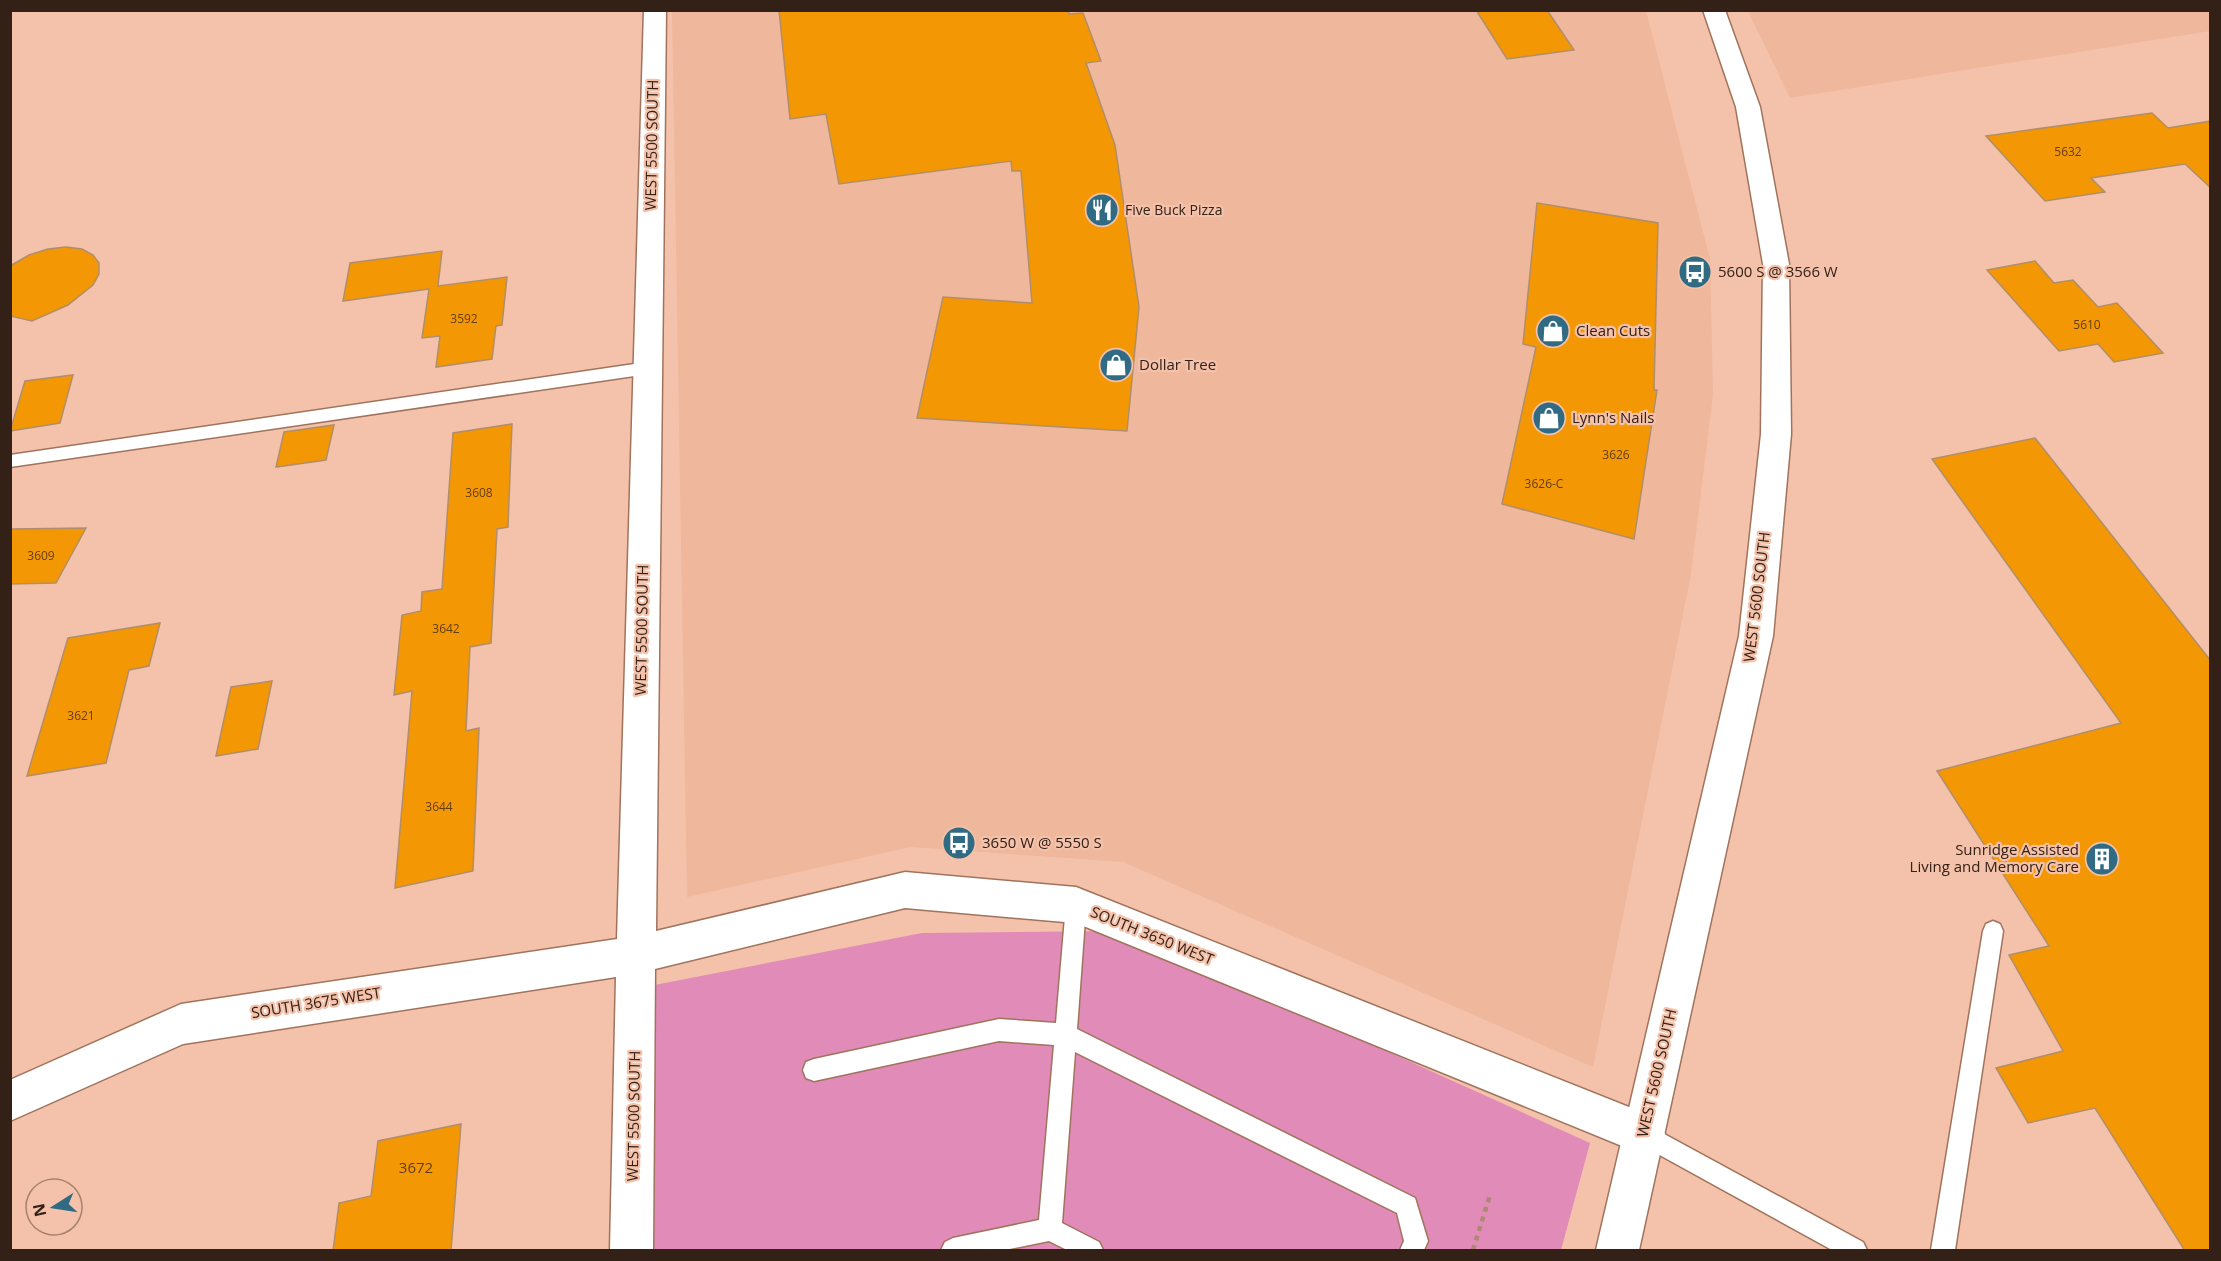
<svg xmlns="http://www.w3.org/2000/svg" width="2221" height="1261" font-family="'Open Sans',sans-serif">
	<style>
		.built { fill: #efb79b }
		.green { fill: #e18bb8 }
		.building { fill: #f39705; stroke: #b18e69; stroke-width: 1.5 }
		.lines { fill: none; stroke-linecap: round; stroke-linejoin: round }
		.service-casing { stroke: #a0735c; stroke-width: 3 }
		.minor-casing { stroke: #a0735c; stroke-width: 3 }
		.secondary-casing { stroke: #a0735c; stroke-width: 3 }
		.path { stroke: #af8875; stroke-width: 4.5; stroke-dasharray: 5 5; stroke-linecap: butt }
		.service { fill: #fff; fill-rule: evenodd }
		.minor { fill: #fff; fill-rule: evenodd }
		.secondary { fill: #fff; fill-rule: evenodd }
		.labels { text-anchor: middle; stroke-width: 4.5; stroke-linejoin: round; paint-order: stroke }
		.number-label { font-size: 12px; fill: #633e12 }
		.far-poi-label { font-size: 14px; fill: #332017; stroke: #f4c2aa; text-anchor: start }
		.street-label { font-size: 15px; fill: #332017; stroke: #f4c2aa }
		.poi-label { font-size: 15px; fill: #332017; stroke: #f4c2aa; text-anchor: start }
		.near-number-label { font-size: 15px; fill: #633e12 }
	</style>
	<rect width="100%" height="100%" fill="#f4c2aa"/>
	<g class="built">
		<polygon points="2210,10 2210,31 1790,98 1748,11"/>
		<polygon points="672,11 1646,11 1710,259 1713,395 1691,574 1593,1067 1123,862 911,847 687,897"/>
	</g>
	<polygon class="green" points="1121,931 1590,1143 1561,1250 641,1250 639,988 922,933"/>
	<g class="building">
		<polygon points="779,10 1068,10 1069,14 1083,13 1101,61 1086,63 1115,145 1139,307 1127,431 917,418 943,297 1032,303 1021,171 1012,171 1011,161 839,184 826,114 790,119"/>
		<polygon points="1476,10 1547,10 1574,50 1507,59"/>
		<polygon points="2152,113 2168,128 2211,121 2211,188 2185,164 2091,178 2105,192 2045,201 1986,136"/>
		<polygon points="1537,203 1658,223 1654,390 1657,390 1634,539 1502,504 1536,347 1523,344"/>
		<polygon points="66,247 82,249 93,255 99,263 99,274 93,285 68,305 32,321 10,316 10,266 29,255 48,249"/>
		<polygon points="442,251 438,286 507,277 502,325 496,326 492,359 436,367 440,336 422,338 429,289 343,301 350,263"/>
		<polygon points="2035,261 2054,283 2073,280 2098,307 2117,303 2163,353 2114,362 2098,344 2059,351 1987,270"/>
		<polygon points="73,375 60,423 10,431 25,381"/>
		<polygon points="512,424 508,527 497,529 491,643 470,647 466,731 479,728 473,871 395,888 412,691 394,695 402,615 421,611 422,592 442,589 453,433"/>
		<polygon points="334,425 326,460 276,467 284,432"/>
		<polygon points="2035,438 2211,661 2211,1251 2185,1251 2095,1108 2028,1123 1996,1068 2063,1051 2009,955 2049,946 1937,771 2121,723 1932,459"/>
		<polygon points="86,528 56,583 10,584 10,529"/>
		<polygon points="160,623 149,666 129,670 106,763 27,776 68,638"/>
		<polygon points="272,681 258,749 216,756 231,687"/>
		<polygon points="461,1124 451,1251 333,1251 339,1203 371,1196 378,1141"/>
	</g>
	<g class="lines">
		<g class="service-casing">
			<g id="service">
				<polygon points="648,362 654,364 656,368 654,372 648,374 10,467 10,455"/>
				<polygon points="1076,895 1083,898 1086,905 1077,1029 1415,1198 1428,1241 1424,1250 1400,1250 1404,1241 1397,1213 1075,1052 1062,1223 1099,1242 1103,1250 1067,1250 1049,1241 1005,1250 941,1250 945,1242 953,1238 1039,1220 1054,1045 999,1041 814,1081 806,1078 803,1070 806,1062 814,1059 999,1019 1056,1023 1066,905 1069,898"/>
				<polygon points="1993,921 2000,924 2003,931 1955,1250 1931,1250 1983,931 1986,924"/>
				<polygon points="1644,1123 1863,1242 1867,1250 1832,1250 1636,1142 1633,1134 1636,1126"/>
			</g>
		</g>
		<g class="minor-casing">
			<polygon id="minor" points="644,10 666,10 656,931 905,872 1076,887 1659,1119 1665,1134 1659,1149 1644,1155 1076,923 905,908 655,969 653,1250 610,1250 616,977 183,1044 10,1121 10,1080 181,1004 617,939"/>
		</g>
		<g class="secondary-casing">
			<polygon id="secondary" points="1703,10 1725,10 1760,107 1789,264 1791,434 1773,636 1639,1250 1596,1250 1739,636 1761,434 1763,264 1736,107"/>
		</g>
		<polyline class="path" points="1473,1250 1490,1195"/>
		<use href="#service" class="service"/>
		<use href="#minor" class="minor"/>
		<use href="#secondary" class="secondary"/>
	</g>
	<defs>
		<g id="restaurant-disc" transform="scale(1.725)"><circle r="9.5" fill="#306b83" stroke="#f4c2aa"/><path d="M-5-6h1v4h1v-4h1v4h1v-4h1v5L-1.5 .5V6h-2V.5L-5-1ZM5-6V6H3V1.5H1.5Q1.5-4 5-6Z" fill="#fff"/></g>
		<g id="bus-disc" transform="scale(1.725)"><circle r="9.5" fill="#306b83" stroke="#f4c2aa"/><path d="M-5-6H5V4H4V6H2V4H-2V6H-4V4H-5ZM-3.5-4V0h7V-4ZM-3.5 1.2v1.5H-2V1.2ZM2 1.2v1.5H3.5V1.2Z" fill="#fff"/></g>
		<g id="shop-disc" transform="scale(1.725)"><circle r="9.5" fill="#306b83" stroke="#f4c2aa"/><path d="M-5-2.5h2.3a2.7 3.5 0 0 1 5.4 0H5L5.5 6h-11ZM-1.5-2.5h3a1.5 2.3 0 0 0-3 0Z" fill="#fff"/></g>
		<g id="building-disc" transform="scale(1.725)"><circle r="9.5" fill="#306b83" stroke="#f4c2aa"/><path d="M-4-6H4V6H1V3H-1V6H-4ZM-2.5-4.3h1.7v1.8h-1.7ZM.8-4.3h1.7v1.8H.8ZM-2.5-1h1.7V.8h-1.7ZM.8-1h1.7V.8H.8Z" fill="#fff"/></g>
	</defs>
	<g fill-rule="evenodd">
		<use href="#restaurant-disc" x="1102" y="210"/>
		<use href="#bus-disc" x="1695" y="272"/>
		<use href="#shop-disc" x="1553" y="331"/>
		<use href="#shop-disc" x="1116" y="365"/>
		<use href="#shop-disc" x="1549" y="418"/>
		<use href="#bus-disc" x="959" y="843"/>
		<use href="#building-disc" x="2102" y="859"/>
	</g>
	<g class="labels">
		<g class="number-label">
			<text x="2068" y="156">5632</text>
			<text x="464" y="323">3592</text>
			<text x="2087" y="329">5610</text>
			<text x="1616" y="459">3626</text>
			<text x="1544" y="488">3626-C</text>
			<text x="479" y="497">3608</text>
			<text x="41" y="560">3609</text>
			<text x="446" y="633">3642</text>
			<text x="81" y="720">3621</text>
			<text x="439" y="811">3644</text>
		</g>
		<g class="far-poi-label">
			<text x="1125" y="215">Five Buck Pizza</text>
		</g>
		<g class="street-label">
			<text transform="translate(652 145) rotate(-89)" y="5">WEST 5500 SOUTH</text>
			<text transform="translate(1757 597) rotate(-83)" y="5">WEST 5600 SOUTH</text>
			<text transform="translate(642 630) rotate(-89)" y="5">WEST 5500 SOUTH</text>
			<text transform="translate(1152 936) rotate(22)" y="5">SOUTH 3650 WEST</text>
			<text transform="translate(316 1003) rotate(-9)" y="5">SOUTH 3675 WEST</text>
			<text transform="translate(1657 1073) rotate(-77)" y="5">WEST 5600 SOUTH</text>
			<text transform="translate(634 1116) rotate(-89)" y="5">WEST 5500 SOUTH</text>
		</g>
		<g class="poi-label">
			<text x="1718" y="277">5600 S @ 3566 W</text>
			<text x="1576" y="336">Clean Cuts</text>
			<text x="1139" y="370">Dollar Tree</text>
			<text x="1572" y="423">Lynn's Nails</text>
			<text x="982" y="848">3650 W @ 5550 S</text>
			<text x="2079" y="855" text-anchor="end">Sunridge Assisted<tspan x="2079" dy="17">Living and Memory Care</tspan></text>
		</g>
		<g class="near-number-label">
			<text x="416" y="1173">3672</text>
		</g>
	</g>
	<rect width="2221" height="1261" fill="none" stroke="#332017" stroke-width="24"/>
	<g transform="translate(54 1207) rotate(258)"><circle r="28" fill="#f4c2aa" stroke="#a7816f" stroke-width="1.5"/>
	<path d="M0-4.5L10 22L0 15L-10 22Z" fill="#306b83"/>
	<text y="-9" font-size="16" font-weight="bold" text-anchor="middle" fill="#332017">N</text>
	</g>
</svg>
